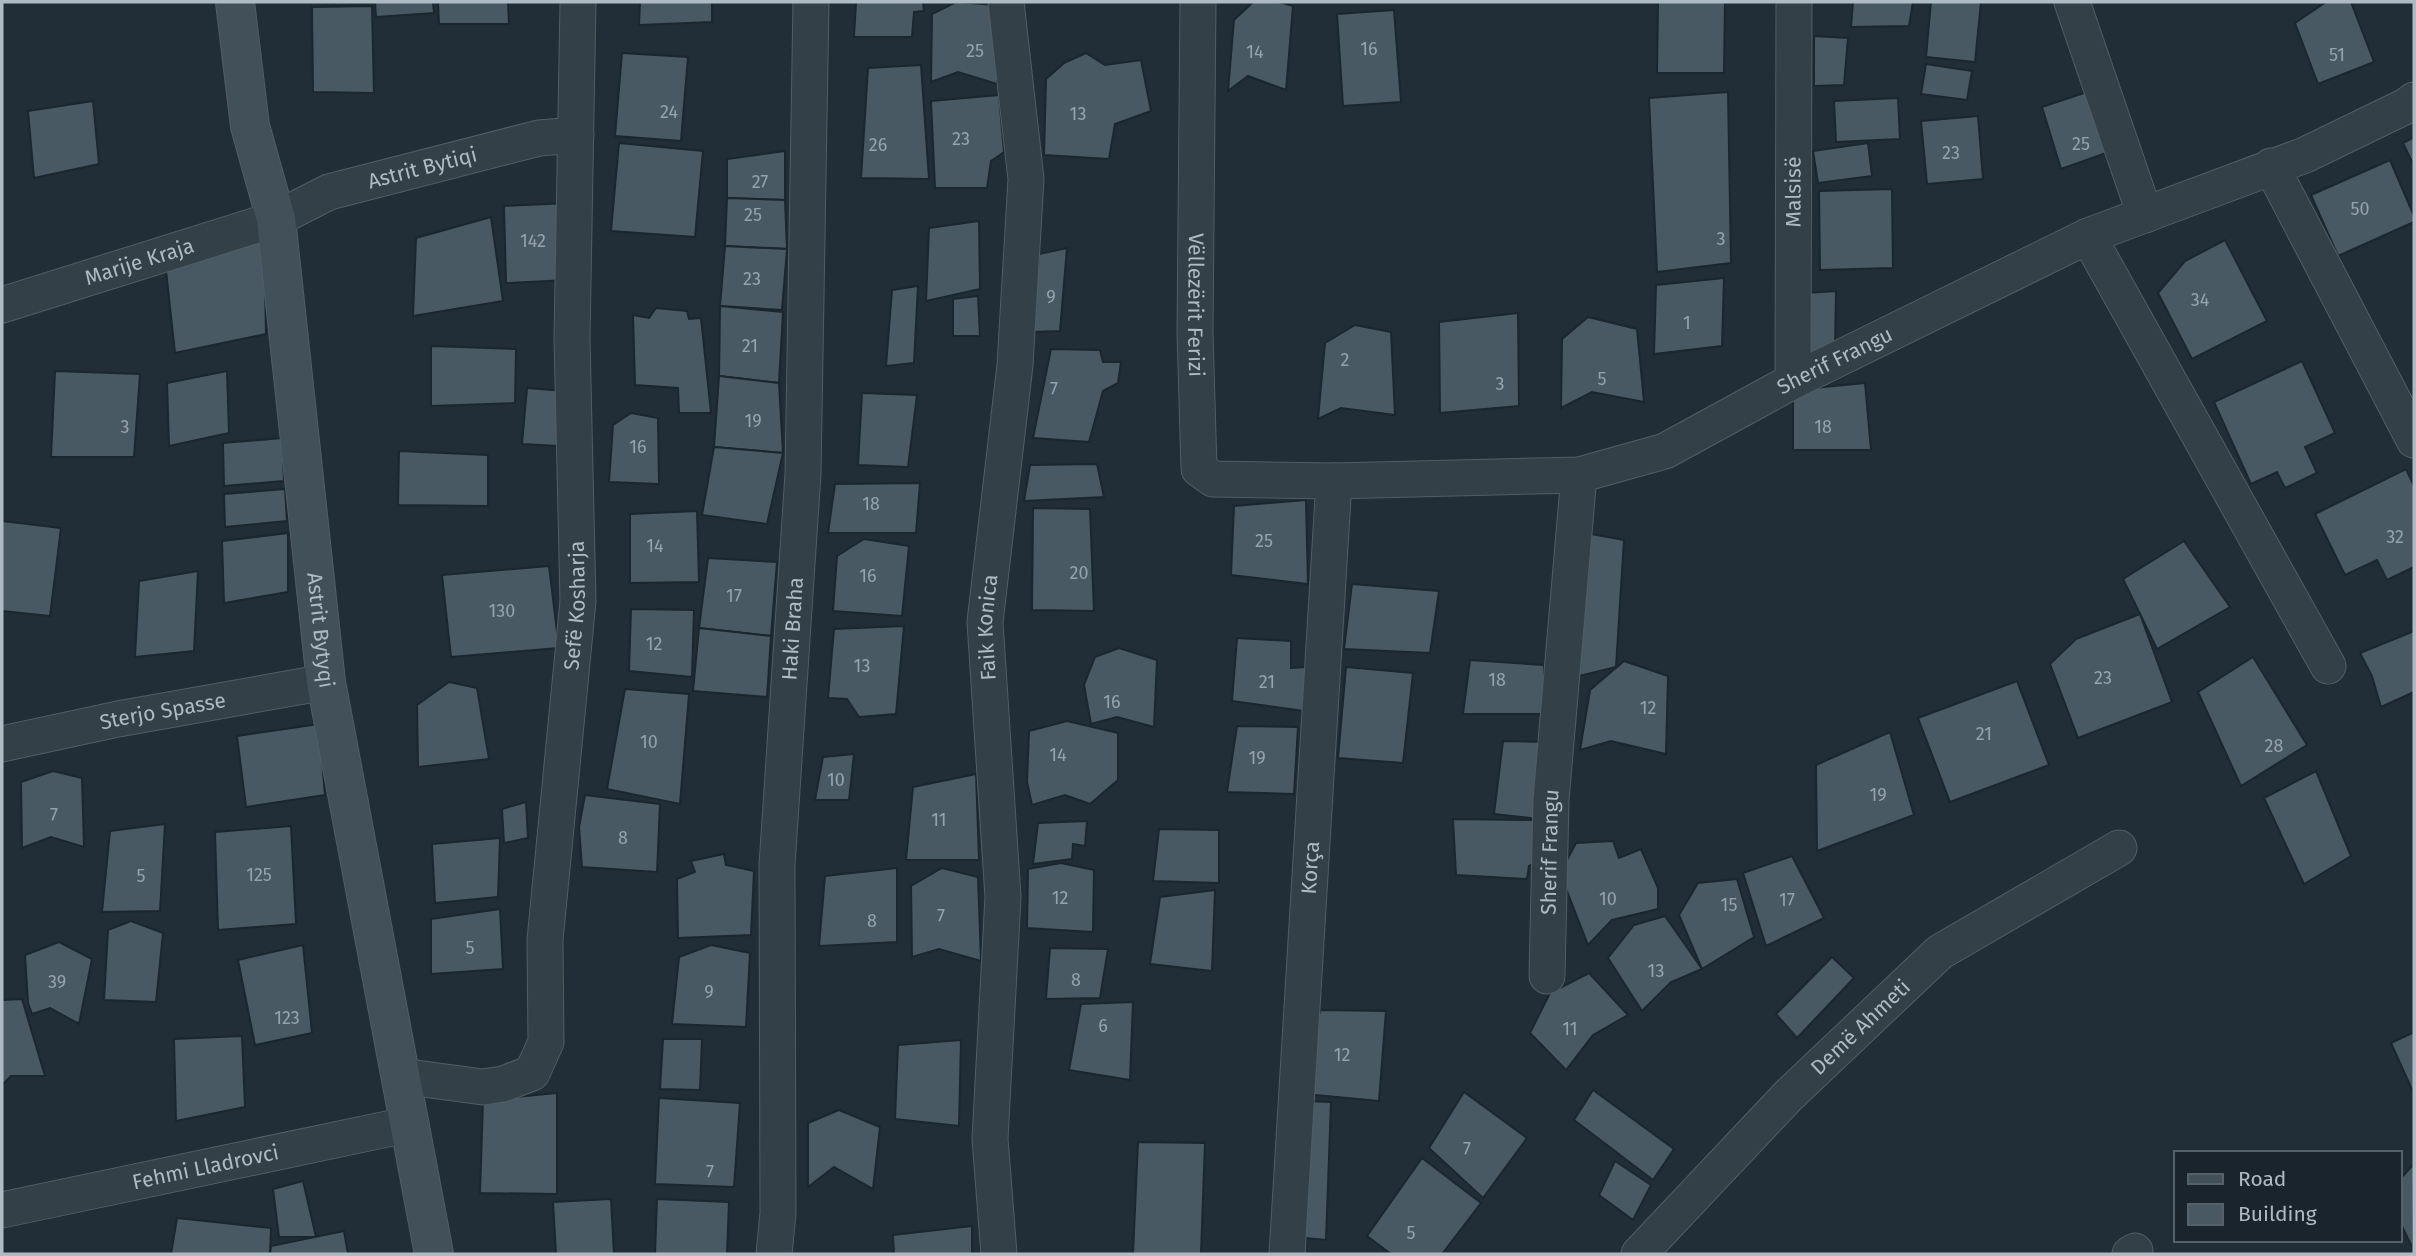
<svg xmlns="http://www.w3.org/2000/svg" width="2416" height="1256" font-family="'Fira Sans',sans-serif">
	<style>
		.building { fill: #495963; stroke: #1c262e; stroke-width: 2 }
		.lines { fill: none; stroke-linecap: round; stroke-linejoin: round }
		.street-casing { stroke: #525d65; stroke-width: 37 }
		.secondary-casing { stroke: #525d65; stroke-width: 40 }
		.street { stroke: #344047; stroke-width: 35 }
		.secondary { stroke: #42505a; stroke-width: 38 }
		.labels { text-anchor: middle; stroke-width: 7; stroke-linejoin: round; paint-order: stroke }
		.number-label { font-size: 18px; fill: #96a2ac }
		.street-label { font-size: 21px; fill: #afbbc4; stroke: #1a242c }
	</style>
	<rect width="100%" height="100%" fill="#212e37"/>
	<g class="building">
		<polygon points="375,2 433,2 434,13 376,17"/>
		<polygon points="438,2 508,2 509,24 439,24"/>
		<polygon points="640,2 712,2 712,22 639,25"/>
		<polygon points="856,2 923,2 924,11 914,12 912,37 854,37"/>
		<polygon points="956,2 997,5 997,84 958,72 931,82 932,14"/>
		<polygon points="1253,2 1279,2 1293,6 1286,90 1248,76 1228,91 1234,20"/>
		<polygon points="1658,2 1725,2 1724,73 1657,73"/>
		<polygon points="1853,2 1913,2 1909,26 1851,27"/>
		<polygon points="1931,2 1981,2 1975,62 1926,57"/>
		<polygon points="2326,2 2351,2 2374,62 2318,84 2295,23"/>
		<polygon points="372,6 374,93 313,92 312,7"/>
		<polygon points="1394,10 1401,102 1343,106 1337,14"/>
		<polygon points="1814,36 1848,38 1844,85 1814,86"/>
		<polygon points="622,53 688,57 681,141 615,136"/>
		<polygon points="1086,53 1105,65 1141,60 1151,111 1115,124 1109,159 1044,155 1046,79 1064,63"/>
		<polygon points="1926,64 1972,71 1967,100 1921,94"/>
		<polygon points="921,65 929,179 861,178 868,68"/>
		<polygon points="2093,90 2109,152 2061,169 2042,107"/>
		<polygon points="1728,92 1731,263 1657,272 1649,98"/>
		<polygon points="999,95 1004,152 991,161 987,188 935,188 931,101"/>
		<polygon points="1898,98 1900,139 1836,142 1834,101"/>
		<polygon points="93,101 99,164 34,178 28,111"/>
		<polygon points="1978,116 1983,179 1927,184 1921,121"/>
		<polygon points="2414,137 2414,166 2403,143"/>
		<polygon points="619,143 703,151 695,237 611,231"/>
		<polygon points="1868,143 1872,176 1818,183 1813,151"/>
		<polygon points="785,151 785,200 727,198 727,159"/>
		<polygon points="2390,160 2414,216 2414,222 2338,256 2311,195"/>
		<polygon points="1892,189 1893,268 1820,270 1819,191"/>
		<polygon points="727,198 785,200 787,249 725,246"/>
		<polygon points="571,203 568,280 506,283 504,206"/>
		<polygon points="491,217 503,301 413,316 416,238"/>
		<polygon points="979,221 980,289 926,301 929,228"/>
		<polygon points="264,232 266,334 175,353 165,261"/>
		<polygon points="2225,240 2267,321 2192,359 2158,293 2185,261"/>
		<polygon points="725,246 787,249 782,310 720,306"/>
		<polygon points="1067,248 1060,331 1033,332 1039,254"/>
		<polygon points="1724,278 1722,346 1654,354 1656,285"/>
		<polygon points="918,286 914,363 886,366 892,290"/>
		<polygon points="1836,291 1835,351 1805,353 1806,293"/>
		<polygon points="978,296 980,336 953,336 953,299"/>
		<polygon points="720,306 783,312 779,383 719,376"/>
		<polygon points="656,308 687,311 689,319 701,318 711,413 679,413 678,388 635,385 633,315 649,318"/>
		<polygon points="1518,313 1519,406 1440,413 1439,322"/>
		<polygon points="1588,317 1637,329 1644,402 1592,392 1561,408 1562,339"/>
		<polygon points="1355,325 1391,332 1395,415 1341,408 1318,419 1325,343"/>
		<polygon points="431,346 516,349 515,403 431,406"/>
		<polygon points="1051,349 1100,350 1103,362 1121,362 1118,383 1103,391 1089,442 1033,438"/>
		<polygon points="2302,361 2335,433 2305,447 2317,473 2285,488 2277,472 2251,484 2214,402"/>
		<polygon points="55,371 140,374 134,457 51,457"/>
		<polygon points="227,371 229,433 169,446 167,383"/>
		<polygon points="719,376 779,383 783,453 714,447"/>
		<polygon points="1865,383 1871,450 1793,450 1793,390"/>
		<polygon points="527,388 564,391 559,446 522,444"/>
		<polygon points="862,393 917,395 908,467 858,465"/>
		<polygon points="631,413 658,418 659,484 609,482 613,425"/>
		<polygon points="282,438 284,481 224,486 223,443"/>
		<polygon points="714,447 783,453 767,524 702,515"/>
		<polygon points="399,451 488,455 488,506 398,505"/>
		<polygon points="1097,464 1104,497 1024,501 1030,465"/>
		<polygon points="2406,469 2414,486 2414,567 2387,580 2377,560 2345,575 2315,514"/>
		<polygon points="920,483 916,533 828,533 835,484"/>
		<polygon points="285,489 287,521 225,527 224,494"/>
		<polygon points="1306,500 1308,584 1231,575 1234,506"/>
		<polygon points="1033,508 1090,509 1094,611 1032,610"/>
		<polygon points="697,511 699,582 630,583 630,514"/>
		<polygon points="2,521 61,528 50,616 2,611"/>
		<polygon points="288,533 288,592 224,603 222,541"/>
		<polygon points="1586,533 1624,540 1616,667 1567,679"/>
		<polygon points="864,539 909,546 902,616 833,611 837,556"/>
		<polygon points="2184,541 2230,607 2157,649 2123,579"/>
		<polygon points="708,558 777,562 771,636 699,628"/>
		<polygon points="549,566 559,648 451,657 442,575"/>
		<polygon points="198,571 194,651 135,657 139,581"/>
		<polygon points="1352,584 1439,591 1430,653 1344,649"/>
		<polygon points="631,609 694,610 692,677 629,671"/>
		<polygon points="2140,614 2172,702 2078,738 2050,664 2076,639"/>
		<polygon points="904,626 896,714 859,717 847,699 828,698 834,629"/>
		<polygon points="699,628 771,636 767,697 693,691"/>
		<polygon points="2414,631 2414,692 2381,707 2372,676 2360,653"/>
		<polygon points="1237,638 1291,641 1291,668 1306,667 1304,711 1232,701"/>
		<polygon points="1119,648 1157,660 1154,727 1117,717 1091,724 1084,685 1095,657"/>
		<polygon points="2253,657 2307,745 2241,786 2198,692"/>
		<polygon points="1470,660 1544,665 1545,714 1463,714"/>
		<polygon points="1624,661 1668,676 1666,754 1611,741 1580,750 1590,690"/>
		<polygon points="1346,667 1413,673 1403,763 1338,758"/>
		<polygon points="2017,681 2049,765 1950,802 1918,718"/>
		<polygon points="449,682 477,688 489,759 418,767 417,705"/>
		<polygon points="625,689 689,694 680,804 607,789"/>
		<polygon points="1067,721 1118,733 1118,780 1090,804 1065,795 1032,805 1027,782 1029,731"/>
		<polygon points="319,724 325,795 246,807 237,736"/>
		<polygon points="1237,726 1298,727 1294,794 1227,792"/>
		<polygon points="1890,732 1914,815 1817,851 1816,765"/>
		<polygon points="1503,741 1548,742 1540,819 1494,814"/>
		<polygon points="854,754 849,800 815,800 823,757"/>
		<polygon points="53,771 82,778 84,847 51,837 22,848 21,782"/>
		<polygon points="2316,771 2351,856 2304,884 2264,798"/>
		<polygon points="976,774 979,860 906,860 913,787"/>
		<polygon points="585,795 660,804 657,872 582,867 579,827"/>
		<polygon points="526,802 528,838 504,843 502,809"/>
		<polygon points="1453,819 1533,820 1543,859 1529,866 1527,879 1456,875"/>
		<polygon points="1087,821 1085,846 1073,844 1072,859 1033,864 1038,823"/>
		<polygon points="165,824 160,911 102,912 110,831"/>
		<polygon points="291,826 296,924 218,930 215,832"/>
		<polygon points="1159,829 1219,830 1219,883 1153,881"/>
		<polygon points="500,838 498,897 435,903 432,844"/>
		<polygon points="1613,841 1619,858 1641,849 1658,888 1658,909 1612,920 1588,945 1560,873 1576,843"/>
		<polygon points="724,854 726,865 754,871 751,935 678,938 677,879 695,872 691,861"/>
		<polygon points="1792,856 1824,918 1766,946 1743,873"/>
		<polygon points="1061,863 1094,870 1093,932 1027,928 1028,869"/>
		<polygon points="897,868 897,942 819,946 825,876"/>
		<polygon points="942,868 978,877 981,961 939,949 912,957 911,886"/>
		<polygon points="1737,879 1754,937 1702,969 1679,915 1698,883"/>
		<polygon points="1215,890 1212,971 1150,964 1160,897"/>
		<polygon points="500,909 503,969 431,974 431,919"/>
		<polygon points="1665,916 1702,969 1671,982 1642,1011 1608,958 1634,925"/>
		<polygon points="131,921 163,933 156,1002 104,1000 108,930"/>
		<polygon points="59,942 92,959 79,1024 50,1008 32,1014 28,1003 25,955"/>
		<polygon points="303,945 312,1033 255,1045 238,960"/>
		<polygon points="711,945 750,953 746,1027 672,1024 679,957"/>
		<polygon points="1050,948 1108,949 1100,998 1046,999"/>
		<polygon points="1832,957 1854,978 1797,1038 1776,1014"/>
		<polygon points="1589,973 1628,1015 1593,1035 1566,1070 1530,1033 1550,993"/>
		<polygon points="22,999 45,1076 11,1076 2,1085 2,1000"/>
		<polygon points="1133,1002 1130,1080 1069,1070 1081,1004"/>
		<polygon points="1320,1010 1386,1011 1379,1101 1305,1094"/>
		<polygon points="2414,1032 2414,1094 2391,1043"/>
		<polygon points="242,1036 245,1107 176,1121 174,1039"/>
		<polygon points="663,1039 702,1039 700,1090 660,1089"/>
		<polygon points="961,1040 959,1126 895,1119 898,1045"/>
		<polygon points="1593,1090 1674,1149 1653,1180 1574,1120"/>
		<polygon points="1464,1092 1527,1138 1483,1198 1429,1148"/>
		<polygon points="557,1093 557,1194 480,1193 483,1100"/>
		<polygon points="659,1098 740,1103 734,1187 655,1184"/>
		<polygon points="1303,1101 1331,1102 1326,1240 1295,1237"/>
		<polygon points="839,1110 880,1127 873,1189 834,1167 808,1187 808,1123"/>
		<polygon points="1138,1142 1205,1143 1201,1254 1133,1254"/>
		<polygon points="1422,1158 1481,1203 1442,1254 1391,1254 1367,1236"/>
		<polygon points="1615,1161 1651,1185 1633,1220 1599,1195"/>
		<polygon points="2412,1166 2414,1166 2413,1249 2400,1222 2400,1179"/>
		<polygon points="303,1181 316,1237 279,1237 273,1189"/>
		<polygon points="611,1199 614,1254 556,1254 553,1202"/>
		<polygon points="657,1199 729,1202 727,1254 655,1254"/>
		<polygon points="177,1218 271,1228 270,1254 171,1254"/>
		<polygon points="972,1226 972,1254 894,1254 893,1235"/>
		<polygon points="344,1231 348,1254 270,1254 271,1246"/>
	</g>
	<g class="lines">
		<g class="street-casing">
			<g id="street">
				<path id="s1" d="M1198 2 1195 333 1199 469 1213 479 1334 481 1579 475 1665 451 1793 381 2088 236 2305 155 2406 106 2414 100"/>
				<polyline points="2072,2 2145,215"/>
				<polyline points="2271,166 2414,440"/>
				<polyline points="2088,236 2328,666"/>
				<path id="s2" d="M2 305 276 219 329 192 539 138 576 135"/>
				<path id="s3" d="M1793 381 1794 2"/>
				<path id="s4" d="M2 744 118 719 326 682"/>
				<path id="s5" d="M1547 976 1551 800 1579 475"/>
				<path id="s6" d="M401 1076 483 1087 503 1084 532 1073 546 1042 545 940 578 601 572 338 578 2"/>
				<path id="s7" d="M2 1210 411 1124"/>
				<path id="s8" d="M774 1254 778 1213 777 865 803 474 811 2"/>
				<path id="s9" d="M999 1254 990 1139 1003 897 985 622 1015 365 1026 179 1006 2"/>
				<path id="s10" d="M1287 1254 1334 481"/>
				<path id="s11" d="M1639 1254 1789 1095 1940 952 2119 848"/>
				<polyline points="2130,1254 2135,1251"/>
			</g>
		</g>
		<g class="secondary-casing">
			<g id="secondary">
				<path id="s12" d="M235 2 250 126 276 219 326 682 434 1254"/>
			</g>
		</g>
		<use href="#street" class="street"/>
		<use href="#secondary" class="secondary"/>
	</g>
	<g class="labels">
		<g class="number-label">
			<text x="1369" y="55">16</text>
			<text x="975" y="57">25</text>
			<text x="1255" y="58">14</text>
			<text x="2337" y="61">51</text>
			<text x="669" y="118">24</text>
			<text x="1078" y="120">13</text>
			<text x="961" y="145">23</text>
			<text x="2081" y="150">25</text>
			<text x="878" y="151">26</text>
			<text x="1951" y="159">23</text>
			<text x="760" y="188">27</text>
			<text x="2360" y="215">50</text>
			<text x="753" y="221">25</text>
			<text x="1721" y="245">3</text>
			<text x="533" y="247">142</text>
			<text x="752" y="285">23</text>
			<text x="1051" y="303">9</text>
			<text x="2200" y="306">34</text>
			<text x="1687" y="329">1</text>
			<text x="750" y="352">21</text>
			<text x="1345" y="366">2</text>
			<text x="1602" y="385">5</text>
			<text x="1500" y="390">3</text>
			<text x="1054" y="395">7</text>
			<text x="753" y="427">19</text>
			<text x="125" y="433">3</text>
			<text x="1823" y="433">18</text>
			<text x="638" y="453">16</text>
			<text x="871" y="510">18</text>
			<text x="2395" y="543">32</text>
			<text x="1264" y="547">25</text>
			<text x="655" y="552">14</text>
			<text x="1079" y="579">20</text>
			<text x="868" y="582">16</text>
			<text x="734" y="602">17</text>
			<text x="502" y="617">130</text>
			<text x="654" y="650">12</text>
			<text x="862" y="672">13</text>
			<text x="2103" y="684">23</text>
			<text x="1497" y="686">18</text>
			<text x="1267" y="688">21</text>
			<text x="1112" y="708">16</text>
			<text x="1648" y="714">12</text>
			<text x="1984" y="740">21</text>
			<text x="649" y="748">10</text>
			<text x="2274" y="752">28</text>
			<text x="1058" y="761">14</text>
			<text x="1257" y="764">19</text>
			<text x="836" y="786">10</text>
			<text x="1878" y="801">19</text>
			<text x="54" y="821">7</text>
			<text x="939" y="826">11</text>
			<text x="623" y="844">8</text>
			<text x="259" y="881">125</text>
			<text x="141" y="882">5</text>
			<text x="1060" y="904">12</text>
			<text x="1608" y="905">10</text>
			<text x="1787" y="906">17</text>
			<text x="1729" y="911">15</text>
			<text x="941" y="922">7</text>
			<text x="872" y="927">8</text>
			<text x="470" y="954">5</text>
			<text x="1656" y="977">13</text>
			<text x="1076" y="986">8</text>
			<text x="57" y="988">39</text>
			<text x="709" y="998">9</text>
			<text x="287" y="1024">123</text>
			<text x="1103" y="1032">6</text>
			<text x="1570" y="1035">11</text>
			<text x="1342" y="1061">12</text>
			<text x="1467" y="1155">7</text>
			<text x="710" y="1178">7</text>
			<text x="1411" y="1239">5</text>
		</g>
		<g class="street-label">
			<text dy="7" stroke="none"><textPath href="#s2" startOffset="443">Astrit Bytiqi</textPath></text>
			<text dy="7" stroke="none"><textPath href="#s3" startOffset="189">Malsisë</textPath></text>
			<text dy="7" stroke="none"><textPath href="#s2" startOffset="144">Marije Kraja</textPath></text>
			<text dy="7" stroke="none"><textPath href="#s1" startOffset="303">Vëllezërit Ferizi</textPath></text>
			<text dy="7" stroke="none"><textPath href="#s1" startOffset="1132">Sherif Frangu</textPath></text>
			<text dy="7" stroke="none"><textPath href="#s6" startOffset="606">Sefë Kosharja</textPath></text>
			<text dy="7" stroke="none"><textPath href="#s9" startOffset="628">Faik Konica</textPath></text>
			<text dy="7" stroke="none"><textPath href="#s8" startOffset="626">Haki Braha</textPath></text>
			<text dy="7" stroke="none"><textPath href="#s12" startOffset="635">Astrit Bytyqi</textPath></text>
			<text dy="7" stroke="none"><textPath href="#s4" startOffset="164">Sterjo Spasse</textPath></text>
			<text dy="7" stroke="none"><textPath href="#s5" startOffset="124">Sherif Frangu</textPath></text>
			<text dy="7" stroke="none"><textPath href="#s10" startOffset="387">Korça</textPath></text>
			<text dy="7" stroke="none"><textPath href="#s11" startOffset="317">Demë Ahmeti</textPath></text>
			<text dy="7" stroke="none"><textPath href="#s7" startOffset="208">Fehmi Lladrovci</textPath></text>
		</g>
	</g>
	<rect width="2416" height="1256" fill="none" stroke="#afbbc4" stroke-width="7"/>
	<rect x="2174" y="1151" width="228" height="91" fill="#1a242c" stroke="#566069" stroke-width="2"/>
	<rect x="2188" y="1174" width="35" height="10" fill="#42505a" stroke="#566069" stroke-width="2"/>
	<text x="2238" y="1186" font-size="21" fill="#afbbc4">Road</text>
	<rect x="2188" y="1204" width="35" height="21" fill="#495963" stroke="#566069" stroke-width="2"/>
	<text x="2238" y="1221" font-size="21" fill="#afbbc4">Building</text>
</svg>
